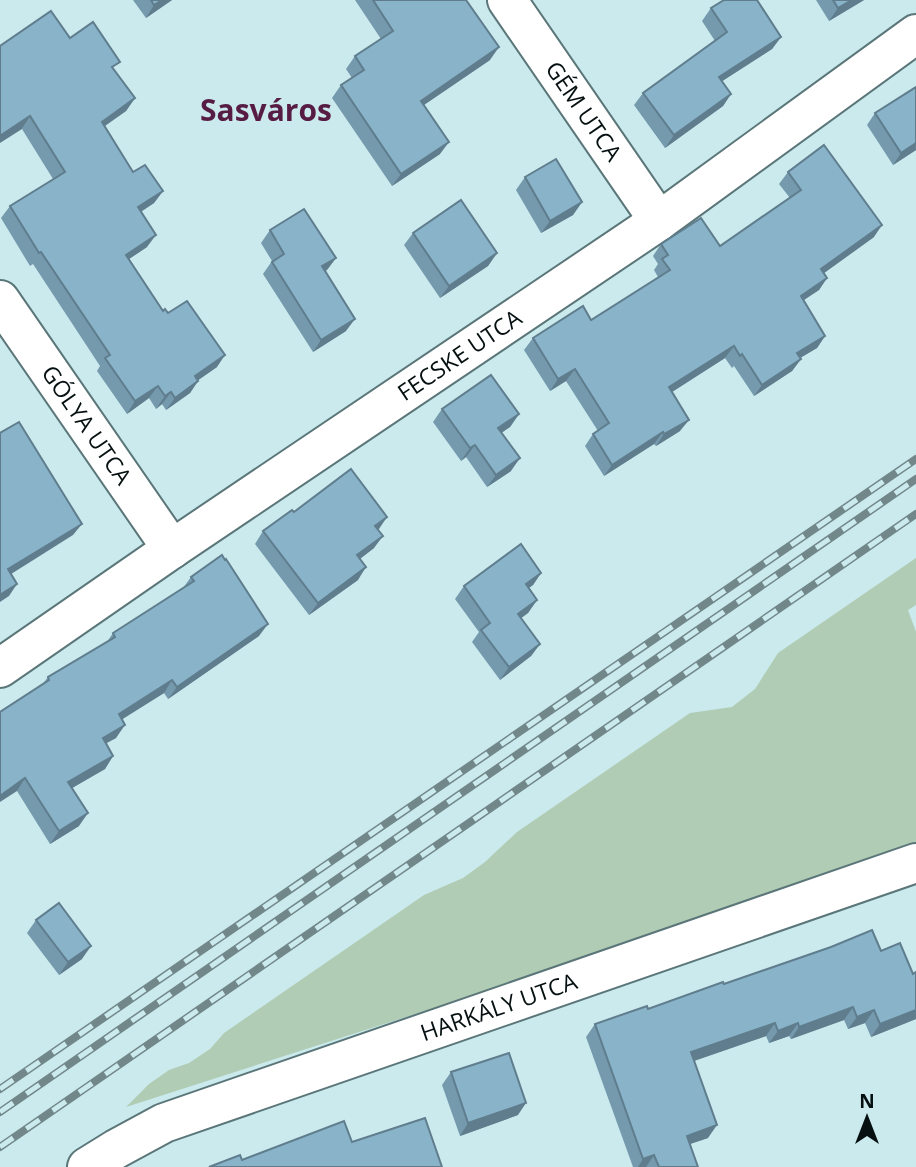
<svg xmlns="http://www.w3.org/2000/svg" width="916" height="1167" font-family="'Open Sans',sans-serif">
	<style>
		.green { fill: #b1ccb4 }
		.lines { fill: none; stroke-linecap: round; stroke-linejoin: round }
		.minor-casing { stroke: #5b7679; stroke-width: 42 }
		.minor { stroke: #fff; stroke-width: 38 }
		.rail-casing { stroke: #728789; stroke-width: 8 }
		.rail { stroke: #cbeaed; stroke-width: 5; stroke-dasharray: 16; stroke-linecap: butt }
		.wall { fill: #759aad }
		.shaded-wall { fill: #5f7d8d }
		.building { fill: #88b3c9; stroke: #5f7d8d; stroke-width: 2 }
		.labels { text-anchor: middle; stroke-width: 5; stroke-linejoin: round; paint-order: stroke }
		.street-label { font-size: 23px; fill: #061011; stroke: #cbeaed }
		.district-label { font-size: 30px; font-weight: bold; fill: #571c44; stroke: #cbeaed }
	</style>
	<rect width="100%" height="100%" fill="#cbeaed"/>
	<polygon class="green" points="916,558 916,605 908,610 916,632 916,853 126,1107 149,1084 169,1070 189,1063 210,1049 224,1033 424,895 463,878 485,862 517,832 690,713 732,707 755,689 778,653"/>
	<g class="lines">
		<g class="minor-casing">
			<g id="minor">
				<path id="s1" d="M507 0 659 221"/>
				<path id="s2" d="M0 300 172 549"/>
				<path id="s3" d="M0 668 172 549 659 221 916 34"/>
				<path id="s4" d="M87 1167 116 1149 164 1123 916 863"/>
			</g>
		</g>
		<use href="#minor" class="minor"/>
		<g class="rail-casing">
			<g id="rail">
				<polyline points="0,1089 916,459"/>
				<polyline points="0,1112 916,479"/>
				<polyline points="0,1147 916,514"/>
			</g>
		</g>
		<use href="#rail" class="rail"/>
	</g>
	<g class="wall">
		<polygon points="133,0 172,0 146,18"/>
		<polygon points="355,0 466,0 490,60 424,105 440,154 392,186 332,98 341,85 352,78 346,69 355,56 381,39"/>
		<polygon points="816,0 864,0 829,21"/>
		<polygon points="711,8 781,37 772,49 722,81 731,94 723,106 665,148 634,105 643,93 715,41 702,21"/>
		<polygon points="70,38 114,70 135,98 126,111 105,126 133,172 163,191 154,203 141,212 147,247 129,259 163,311 168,313 217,367 198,380 198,381 190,393 166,410 162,404 156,409 149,398 127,414 97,371 100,366 33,264 30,266 1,218 10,206 53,179 22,129"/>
		<polygon points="875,113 916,150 893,165 867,125"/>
		<polygon points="788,172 874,237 824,273 827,278 819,290 803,300 825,336 817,348 800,358 801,359 792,371 754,396 734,366 732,368 725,358 672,392 680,431 656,446 654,444 604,476 585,446 593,434 598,431 566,381 550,391 524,350 533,338 591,320 658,277 654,270 658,264 653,256 661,244 720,246 790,198 779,184"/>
		<polygon points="525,177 582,202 573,215 541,233 516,190"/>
		<polygon points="270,230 336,258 325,272 346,331 313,352 263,274 272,261 261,243"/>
		<polygon points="413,233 497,253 488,266 440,298 404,245"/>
		<polygon points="442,409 519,414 510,427 501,432 511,471 487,487 466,457 461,461 433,422"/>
		<polygon points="294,512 378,530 374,548 360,559 358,580 309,615 255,544 263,531"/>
		<polygon points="541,573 533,585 528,588 537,600 528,613 521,618 540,644 531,656 500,680 472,642 479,632 455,599 464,586"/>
		<polygon points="191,577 259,636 168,699 164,693 122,719 116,738 106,743 113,756 105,769 72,788 79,826 50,844 17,791 42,685 48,677 107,642 113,633 183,588"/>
		<polygon points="36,920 82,959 59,975 27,933"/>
		<polygon points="881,951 913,974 916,1019 871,1037 865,1023 848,1029 844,1020 791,1039 789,1036 769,1043 766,1036 694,1061 708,1138 690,1144 698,1167 633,1167 586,1037 595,1024 648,1009 724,984"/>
		<polygon points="451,1072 518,1115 460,1136 442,1085"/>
	</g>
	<g class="shaded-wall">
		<polygon points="162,0 172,0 146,18 154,5"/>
		<polygon points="852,0 864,0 829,21 838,8"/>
		<polygon points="781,37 772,49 710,89 719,77"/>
		<polygon points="499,47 490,60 412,113 421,101"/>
		<polygon points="731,94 723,106 665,148 674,135"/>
		<polygon points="135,98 126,111 93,134 102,122"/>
		<polygon points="30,116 22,129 0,143 0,136"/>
		<polygon points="449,142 440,154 392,186 401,174"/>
		<polygon points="916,143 916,150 893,165 901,153"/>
		<polygon points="163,191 154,203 129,219 138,207"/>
		<polygon points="582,202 573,215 541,233 550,221"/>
		<polygon points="882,225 874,237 813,281 821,269"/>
		<polygon points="156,235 147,247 117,267 126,255"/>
		<polygon points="497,253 488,266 440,298 449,286"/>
		<polygon points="336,258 327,270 313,279 322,266"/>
		<polygon points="827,278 819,290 792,308 801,296"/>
		<polygon points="355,319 346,331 313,352 321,340"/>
		<polygon points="825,336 817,348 788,365 797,353"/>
		<polygon points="734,346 725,358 661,399 669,387"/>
		<polygon points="225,355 217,367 187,388 195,376"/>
		<polygon points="801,359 792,371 754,396 762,385"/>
		<polygon points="575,369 566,381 550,391 558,379"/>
		<polygon points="198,381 190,393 166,410 175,398"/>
		<polygon points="158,386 149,398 127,414 135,401"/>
		<polygon points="171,392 162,404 156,409 165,396"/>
		<polygon points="519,414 510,427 490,441 498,428"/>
		<polygon points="689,420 680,431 656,446 664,434"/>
		<polygon points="663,432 654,444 604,476 612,465"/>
		<polygon points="475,445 466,457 461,461 470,448"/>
		<polygon points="520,458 511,471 487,487 496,475"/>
		<polygon points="387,517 379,529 366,538 375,526"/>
		<polygon points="82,524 73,535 0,581 8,569"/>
		<polygon points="383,536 374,548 349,567 357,555"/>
		<polygon points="366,567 358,580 309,615 318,603"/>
		<polygon points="541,573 533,585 517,597 526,584"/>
		<polygon points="17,584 9,596 0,602 0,595"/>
		<polygon points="537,600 528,613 509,627 518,614"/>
		<polygon points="268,624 259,636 168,699 177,687"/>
		<polygon points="540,644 531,656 500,680 509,667"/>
		<polygon points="172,680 164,693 110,727 119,714"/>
		<polygon points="125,725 116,738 94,750 103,738"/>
		<polygon points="113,756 105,769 60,795 68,782"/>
		<polygon points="25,778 17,791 0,802 0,796"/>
		<polygon points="88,813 79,826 50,844 59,831"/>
		<polygon points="91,946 82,959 59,975 68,962"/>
		<polygon points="853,1007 844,1020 791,1039 799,1027"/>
		<polygon points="874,1010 865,1023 848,1029 857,1017"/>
		<polygon points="916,1010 916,1019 871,1037 880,1024"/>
		<polygon points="775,1023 766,1036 682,1065 691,1052"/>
		<polygon points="798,1023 789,1036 769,1043 778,1031"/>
		<polygon points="526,1103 518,1115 460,1136 468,1123"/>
		<polygon points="717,1125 708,1138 678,1148 687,1136"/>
		<polygon points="654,1155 646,1167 638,1167 643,1159"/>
	</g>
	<g class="building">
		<polygon points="151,0 162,0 154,5"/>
		<polygon points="373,0 466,0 499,47 421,101 449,142 401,174 341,85 364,70 355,56 393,31"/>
		<polygon points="724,0 757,0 781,37 719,77 731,94 674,135 643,93 727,32 711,8"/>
		<polygon points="833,0 852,0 838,8"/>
		<polygon points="51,11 70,38 93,22 120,62 112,67 135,98 102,122 133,172 145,165 163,191 138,207 156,235 126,255 163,311 165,309 168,313 187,301 225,355 195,376 198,381 175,398 171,392 165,396 158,386 135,401 105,358 110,355 41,252 39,253 10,206 65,172 30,116 0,136 0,46"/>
		<polygon points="916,87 916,143 901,153 875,113"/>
		<polygon points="824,145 882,225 821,269 827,278 801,296 825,336 797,353 801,359 762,385 742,354 740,356 734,346 669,387 689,420 664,434 663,432 612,465 593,434 609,423 575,369 558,379 533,338 583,306 591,320 670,270 662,259 668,255 661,244 701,218 720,246 801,190 788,172"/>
		<polygon points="556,159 582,202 550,221 525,177"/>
		<polygon points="461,200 497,253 449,286 413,233"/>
		<polygon points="304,209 336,258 322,266 355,319 321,340 272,262 284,254 270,230"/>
		<polygon points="491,375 519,414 498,428 520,458 496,475 475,445 470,448 442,409"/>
		<polygon points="19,422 82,524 8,569 17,584 0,595 0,433"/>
		<polygon points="351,469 387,517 375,526 383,536 357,555 366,567 318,603 263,531 292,510 294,512"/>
		<polygon points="521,544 541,573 526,584 537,600 518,614 540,644 509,667 481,630 490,623 464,586"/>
		<polygon points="222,555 225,560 226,559 268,624 177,687 172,680 119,714 125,725 103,738 113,756 68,782 88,813 59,831 25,778 0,796 0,712 49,680 48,677 115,637 113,633 194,581 191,577"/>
		<polygon points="59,903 91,946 68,962 36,920"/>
		<polygon points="872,930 881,951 900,943 913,974 916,972 916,1010 880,1024 874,1010 857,1017 853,1007 799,1027 798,1023 778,1031 775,1023 691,1052 717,1125 687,1136 698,1167 659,1167 654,1155 643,1159 595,1024 647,1006 648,1009 723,982 724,984 831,947"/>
		<polygon points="509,1053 526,1103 468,1123 451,1072"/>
		<polygon points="425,1118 442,1167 209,1167 240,1155 242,1160 344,1121 352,1142"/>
	</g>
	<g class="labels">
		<g class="street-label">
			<text dy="8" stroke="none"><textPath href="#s1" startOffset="135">GÉM UTCA</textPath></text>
			<text dy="8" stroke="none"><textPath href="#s3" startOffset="556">FECSKE UTCA</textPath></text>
			<text dy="8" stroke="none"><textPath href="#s2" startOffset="152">GÓLYA UTCA</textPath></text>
			<text dy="8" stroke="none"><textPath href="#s4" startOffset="443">HARKÁLY UTCA</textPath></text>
		</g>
		<g class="district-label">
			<text x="266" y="121">Sasváros</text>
		</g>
	</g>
	<g transform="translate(867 1118)" stroke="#cbeaed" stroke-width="5" paint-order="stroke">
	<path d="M0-5L12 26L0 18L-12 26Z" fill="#061011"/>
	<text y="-10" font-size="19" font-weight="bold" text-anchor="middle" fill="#061011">N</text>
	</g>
</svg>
